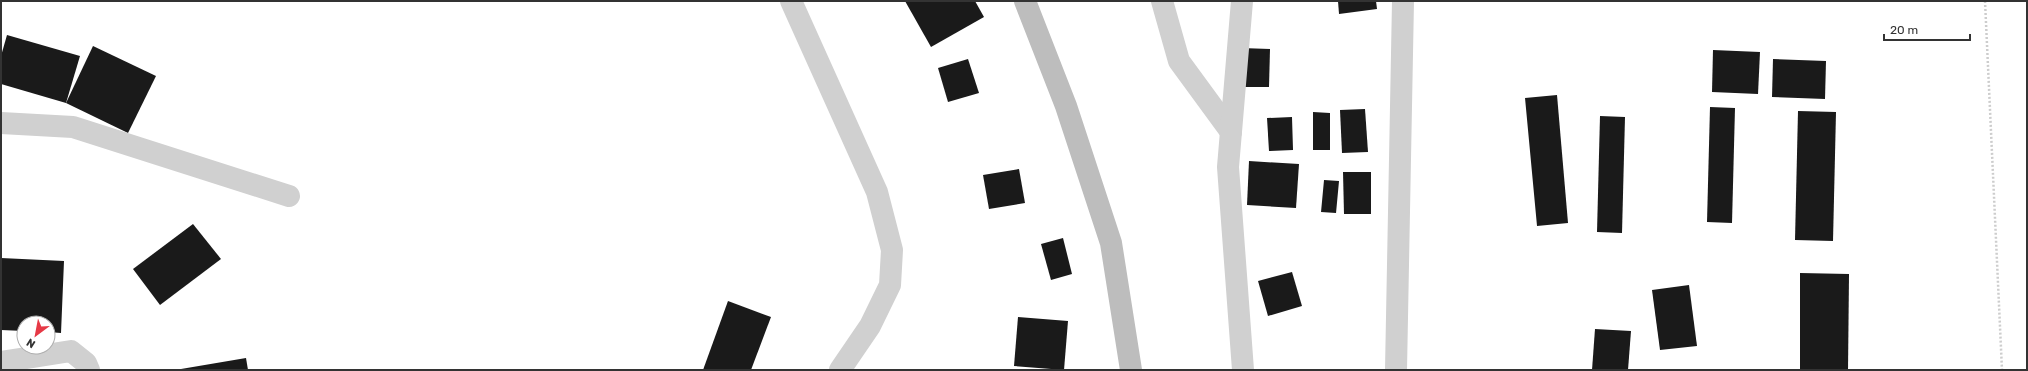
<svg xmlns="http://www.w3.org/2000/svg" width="2028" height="371" font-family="Rubik,sans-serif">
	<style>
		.building { fill: #1a1a1a }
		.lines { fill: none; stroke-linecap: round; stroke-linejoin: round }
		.path { stroke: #cdcdcd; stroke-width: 2.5; stroke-dasharray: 2 2; stroke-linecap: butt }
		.street { stroke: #d0d0d0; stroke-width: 22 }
		.secondary { stroke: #bdbdbd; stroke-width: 22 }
	</style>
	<rect width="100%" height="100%" fill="#fff"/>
	<g class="building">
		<polygon points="905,1 975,1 984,17 931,47"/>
		<polygon points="1338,1 1376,1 1377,9 1339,14"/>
		<polygon points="7,35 80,56 66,103 1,84 1,56"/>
		<polygon points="93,46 156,76 128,133 66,103"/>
		<polygon points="1241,48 1270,49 1269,87 1240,87"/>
		<polygon points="1713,50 1760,52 1758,94 1712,92"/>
		<polygon points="968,59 979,93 948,102 938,68"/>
		<polygon points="1773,59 1826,61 1825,99 1772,97"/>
		<polygon points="1557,95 1568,223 1537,226 1525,98"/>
		<polygon points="1710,107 1735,108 1732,223 1707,222"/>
		<polygon points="1365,109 1368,152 1342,153 1340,110"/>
		<polygon points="1798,111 1836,112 1833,241 1795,240"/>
		<polygon points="1313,112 1330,113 1330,150 1313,150"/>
		<polygon points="1600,116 1625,117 1622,233 1597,232"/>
		<polygon points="1292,117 1293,150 1269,151 1267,118"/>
		<polygon points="1249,161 1299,164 1296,208 1247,205"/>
		<polygon points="1019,169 1025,203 989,209 983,175"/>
		<polygon points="1343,172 1371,172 1371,214 1344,214"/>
		<polygon points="1324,180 1339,181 1336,213 1321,212"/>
		<polygon points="193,224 221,259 160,305 133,269"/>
		<polygon points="1063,238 1072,274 1051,280 1041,244"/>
		<polygon points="1,258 64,261 61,333 48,332 48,323 24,323 24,331 1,330"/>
		<polygon points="1292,272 1302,306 1268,316 1258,281"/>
		<polygon points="1800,273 1849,274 1848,370 1800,370"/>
		<polygon points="1689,285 1697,346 1660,350 1652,290"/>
		<polygon points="728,301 771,317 751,370 703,370"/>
		<polygon points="1018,317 1068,321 1064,370 1014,366"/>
		<polygon points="1595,329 1631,331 1628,370 1592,370"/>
		<polygon points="246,358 248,370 181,370 181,369"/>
	</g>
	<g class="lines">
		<polyline class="path" points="1985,1 2002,370"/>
		<g class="street">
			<polyline points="791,1 877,192 892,250 890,285 870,326 840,370"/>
			<polyline points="1162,1 1179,61 1231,132"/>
			<polyline points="1242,1 1228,167 1243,370"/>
			<polyline points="1,123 73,127 289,196"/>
			<polyline points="1,362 71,351 86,363 89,370"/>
			<polyline points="1396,370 1403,1"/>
		</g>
		<polyline class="secondary" points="1025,1 1066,106 1111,243 1131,370"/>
	</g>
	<rect width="2028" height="371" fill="none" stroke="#333333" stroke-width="4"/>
	<g transform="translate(36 335) rotate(212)"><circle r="19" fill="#ffffff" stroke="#adadad"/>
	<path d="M0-3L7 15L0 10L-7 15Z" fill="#e63946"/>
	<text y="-6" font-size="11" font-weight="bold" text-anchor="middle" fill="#333333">N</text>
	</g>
	<path d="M1884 34v6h86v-6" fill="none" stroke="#333333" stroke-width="2"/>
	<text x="1890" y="34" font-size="12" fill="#333333" stroke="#ffffff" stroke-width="3" paint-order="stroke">20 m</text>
</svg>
